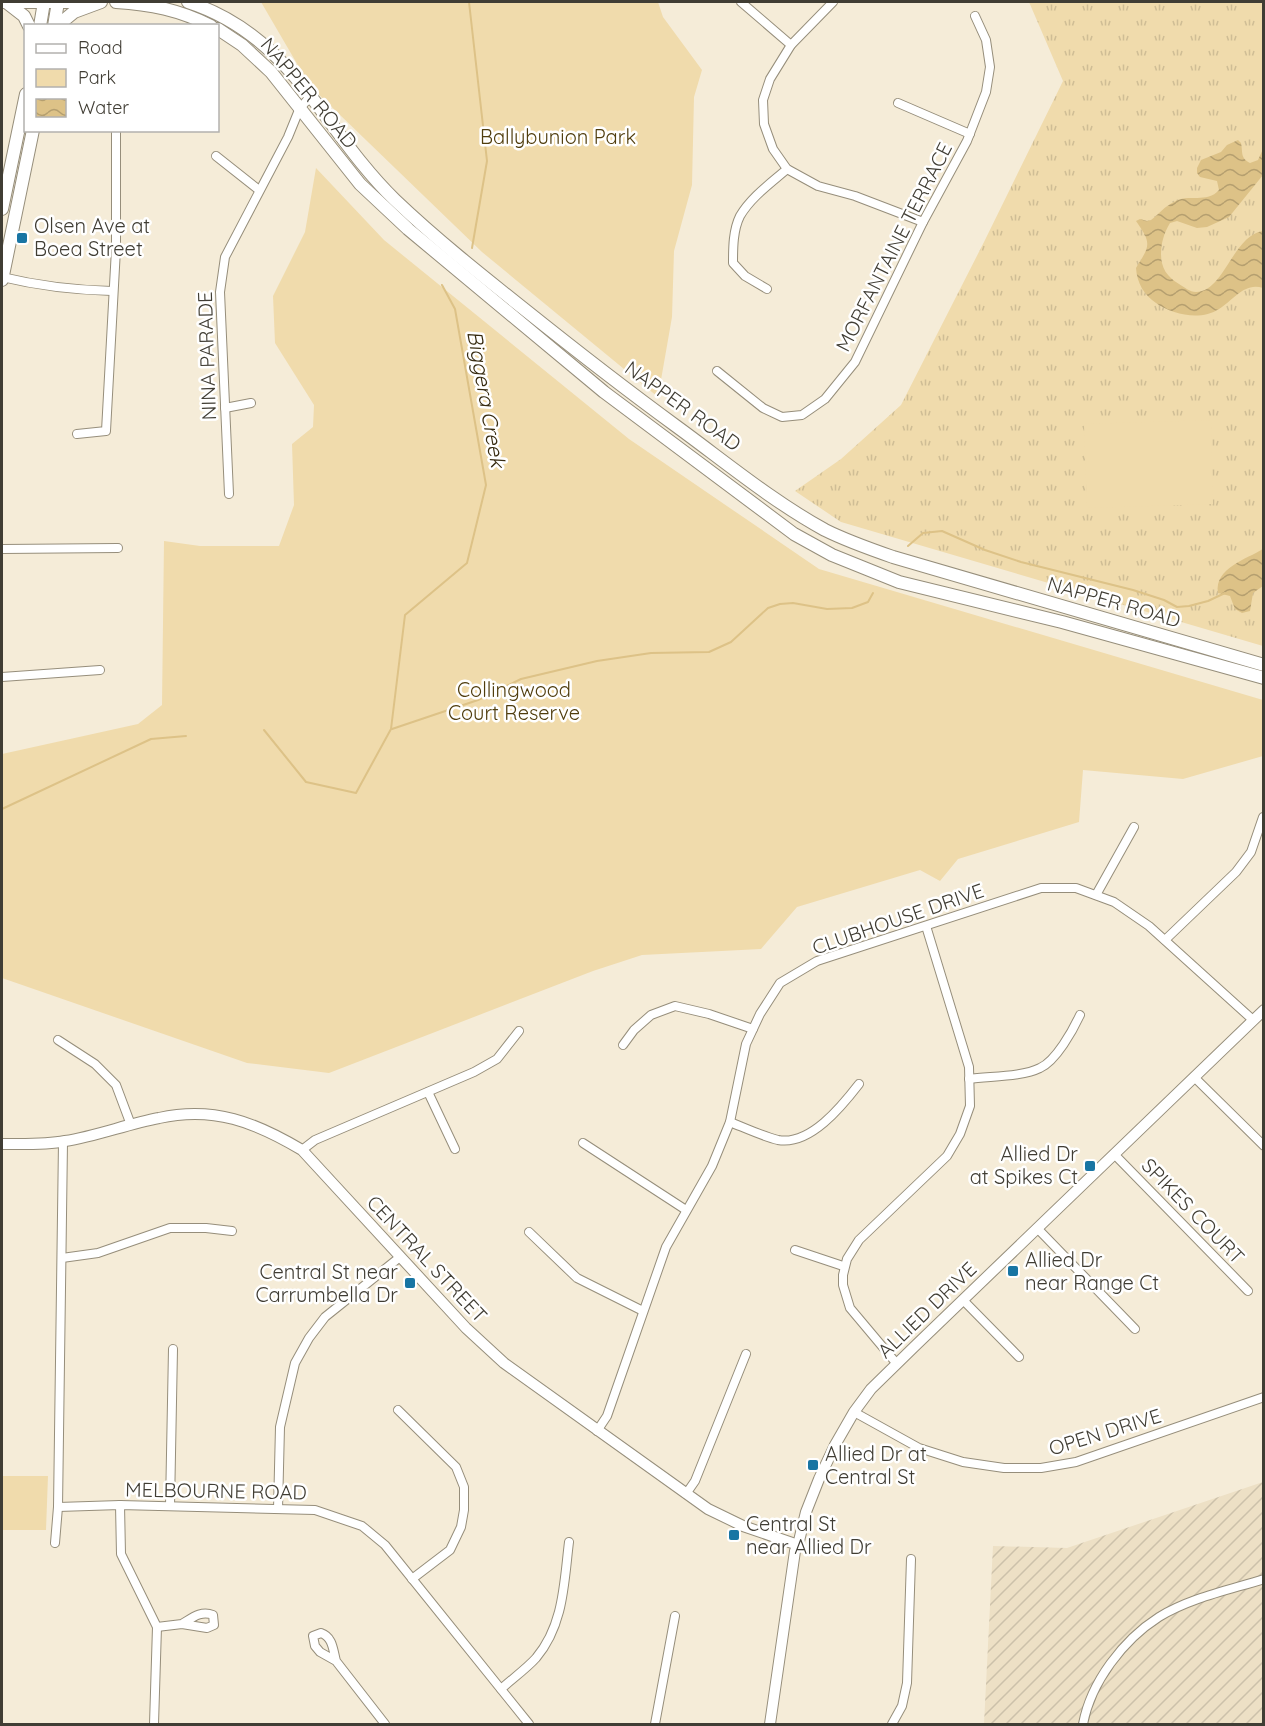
<svg xmlns="http://www.w3.org/2000/svg" width="1265" height="1726" font-family="Quicksand,sans-serif">
	<style>
		.industrial { fill: url(#industrial-furrows) }
		.grass { fill: url(#grass-tufts) }
		.park { fill: #f0dbac }
		.water { fill: url(#water-waves) }
		.lines { fill: none; stroke-linecap: round; stroke-linejoin: round }
		.stream { stroke: #ddc287; stroke-width: 2 }
		.minor-casing { stroke: #968e7b; stroke-width: 10 }
		.tertiary-casing { stroke: #968e7b; stroke-width: 12 }
		.secondary-casing { stroke: #968e7b; stroke-width: 14 }
		.primary-casing { stroke: #968e7b; stroke-width: 14 }
		.minor { stroke: #fff; stroke-width: 8 }
		.tertiary { stroke: #fff; stroke-width: 10 }
		.secondary { stroke: #fff; stroke-width: 12 }
		.primary { stroke: #fff; stroke-width: 12 }
		.poi-dot { fill: #1875a3; stroke: #fff; stroke-width: 2 }
		.labels { text-anchor: middle; stroke-width: 5; stroke-linejoin: round; paint-order: stroke }
		.street-label { font-size: 20px; fill: #403d34; stroke: #fff }
		.park-label { font-size: 20px; fill: #503d0d; stroke: #fff }
		.poi-label { font-size: 20px; fill: #403d34; stroke: #fff; text-anchor: start }
		.water-label { font-size: 21px; font-style: italic; fill: #372b10; stroke: #fff }
	</style>
	<defs>
		<pattern id="industrial-furrows" width="10" height="10" patternUnits="userSpaceOnUse" patternTransform="scale(1.5)"><rect width="10" height="10" fill="#ede0c5"/><path d="M-1 1l2-2M0 10L10 0M9 11l2-2" fill="none" stroke="#ccc1aa"/></pattern>
		<pattern id="grass-tufts" width="24" height="20" patternUnits="userSpaceOnUse" patternTransform="scale(1.5)"><rect width="24" height="20" fill="#f0dbac"/><path d="M3 7l-1-3M5 7V3M7 7l1-3M15 17l-1-3M17 17v-4M19 17l1-3" fill="none" stroke="#cfbd95"/></pattern>
		<pattern id="water-waves" width="16" height="10" patternUnits="userSpaceOnUse" patternTransform="scale(1.5)"><rect width="16" height="10" fill="#ddc287"/><path d="M0 5q4-4 8 0t8 0" fill="none" stroke="#b59f6f"/></pattern>
	</defs>
	<rect width="100%" height="100%" fill="#f5ecd8"/>
	<polygon class="industrial" points="1263,1482 1263,1724 984,1724 993,1546 1067,1548"/>
	<polygon class="grass" points="1029,2 1263,2 1263,646 841,522 795,491 841,459 901,405 984,242 1063,81"/>
	<g class="park">
		<polygon points="261,2 658,2 663,17 702,70 694,97 692,185 674,251 672,317 658,397 482,252 310,86"/>
		<polygon points="316,168 384,240 629,439 819,569 1263,700 1263,756 1183,779 1083,770 1079,822 958,859 940,881 920,870 797,907 761,949 642,955 593,971 329,1073 247,1063 2,978 2,754 138,724 162,705 164,541 200,546 279,546 294,505 292,444 313,427 314,405 275,343 273,296 305,232"/>
		<polygon points="1211,420 1213,504 1087,508 1084,424"/>
		<polygon points="2,1476 48,1476 46,1530 2,1530"/>
	</g>
	<g class="water">
		<path d="M1238 140 1241 143C1243 152 1240 158 1250 163L1258 160 1263 149V175L1229 217 1207 227 1197 228 1177 221 1170 223C1164 233 1161 243 1161 254 1161 268 1167 277 1179 284 1184 287 1190 292 1196 292 1224 292 1233 235 1263 231V288C1244 282 1234 300 1219 309 1201 321 1173 315 1156 303 1144 295 1137 283 1136 268 1150 245 1152 244 1136 221L1140 219 1147 221 1151 220C1159 214 1165 206 1174 202 1188 193 1207 204 1219 190L1217 181 1200 177 1197 173V168L1201 160 1221 152 1227 145Z"/>
		<path d="M1263 549V586L1253 593 1250 611 1242 613 1235 609 1230 596 1218 593C1214 568 1247 559 1263 549Z"/>
	</g>
	<g class="lines">
		<g class="stream">
			<polyline points="469,2 487,161 472,248"/>
			<polyline points="908,546 923,533 942,531 985,550 1021,562 1133,590 1164,600 1177,607 1189,606 1208,601 1225,593"/>
			<polyline points="392,729 478,700 521,679 597,661 651,653 709,652 731,642 768,608 780,604 793,603 827,609 852,608 868,602 873,593"/>
			<polyline points="264,730 306,782 356,793 391,729 405,615 467,563 486,485 455,309 442,285"/>
			<polyline points="2,809 151,739 186,736"/>
		</g>
		<g class="minor-casing">
			<g id="minor">
				<polyline points="741,2 791,45"/>
				<polyline points="833,2 791,45 770,79 763,100 764,124 773,149 787,169 818,186 855,196 923,222"/>
				<polyline points="898,103 970,134"/>
				<polyline points="216,156 259,190"/>
				<path d="M2 277C39 286 74 290 112 291"/>
				<path d="M767 289 745 276 733 263C733 248 733 230 740 216 751 197 771 183 787 169"/>
				<polyline points="717,371 763,408 782,417 802,415 825,399 855,362 923,222 967,141 986,92 990,67 986,40 975,16"/>
				<polyline points="225,408 251,403"/>
				<polyline points="77,434 106,431 116,249 116,130"/>
				<polyline points="229,494 220,292 225,257 288,137 299,110 311,95"/>
				<polyline points="2,549 118,548"/>
				<polyline points="2,677 100,670"/>
				<polyline points="1096,895 1134,827"/>
				<polyline points="1165,940 1236,872 1251,852 1263,817"/>
				<polyline points="58,1040 95,1064 116,1085 131,1125"/>
				<polyline points="623,1045 634,1030 651,1015 675,1006 709,1014 753,1029"/>
				<polyline points="1194,1077 1264,1146"/>
				<path d="M969 1079C990 1076 1022 1077 1040 1068 1056 1061 1073 1030 1080 1015"/>
				<polyline points="428,1092 455,1149"/>
				<path d="M730 1122C745 1128 762 1136 778 1140 810 1146 842 1106 859 1084"/>
				<polyline points="583,1143 686,1210"/>
				<polyline points="302,1150 315,1140 474,1072 497,1059 519,1031"/>
				<polyline points="1114,1154 1248,1291"/>
				<polyline points="1037,1228 1135,1329"/>
				<polyline points="529,1232 577,1278 643,1311"/>
				<polyline points="795,1250 843,1266"/>
				<polyline points="62,1258 98,1253 170,1228 206,1228 232,1231"/>
				<polyline points="963,1300 1019,1357"/>
				<polyline points="897,1364 850,1308 843,1285 843,1275 847,1259 859,1240 947,1156 960,1134 970,1106 969,1067 926,926"/>
				<polyline points="398,1410 456,1467 464,1487 464,1510 461,1527 450,1550 412,1579"/>
				<polyline points="854,1412 919,1448 963,1462 1004,1468 1041,1468 1076,1462 1264,1397"/>
				<polyline points="597,1431 607,1416 666,1247 712,1166 730,1122 746,1044 760,1014 780,983 817,961 1041,888 1076,888 1114,902 1149,926 1253,1020"/>
				<polyline points="686,1494 695,1481 746,1354"/>
				<polyline points="120,1505 121,1554 157,1627 154,1724"/>
				<polyline points="170,1506 173,1349"/>
				<polyline points="58,1507 120,1505 315,1510 362,1526 385,1545 529,1724"/>
				<polyline points="278,1509 280,1427 295,1363 309,1338 325,1317 400,1257"/>
				<polyline points="55,1543 58,1507 63,1142"/>
				<path d="M157 1627 182 1624 207 1628 214 1625 213 1615C201 1610 192 1618 182 1624"/>
				<path d="M336 1661C333 1650 333 1637 321 1633L313 1636 315 1646 320 1652 336 1661 385 1724"/>
				<path d="M501 1689C512 1679 526 1669 536 1658 564 1625 564 1582 569 1542"/>
				<polyline points="655,1724 675,1616"/>
				<polyline points="892,1724 902,1706 907,1683 911,1559"/>
				<path d="M1083 1724C1091 1682 1123 1640 1159 1617 1190 1598 1229 1590 1264 1579"/>
			</g>
		</g>
		<g class="tertiary-casing">
			<g id="tertiary">
				<path d="M2 1144C23 1144 45 1145 65 1141 97 1136 127 1124 159 1118 214 1106 255 1122 302 1150L466 1328 504 1363 708 1509 743 1526 798 1545"/>
				<polyline points="770,1724 795,1551 798,1545 806,1512 819,1479 835,1445 854,1412 871,1389 915,1346 1264,1010"/>
			</g>
		</g>
		<g class="secondary-casing">
			<g id="secondary">
				<polyline points="2,2 78,2"/>
				<polyline points="6,2 24,16 29,26"/>
				<path d="M116 2C150 4 180 10 211 26"/>
				<path d="M188 2C293 36 322 129 395 200 436 239 480 274 524 309 574 349 624 388 676 426 724 461 772 501 825 530 847 541 870 549 893 557L1264 665"/>
				<polyline points="57,26 74,12 101,2"/>
				<polyline points="218,29 242,45 271,72 360,184 408,229 604,392 794,534 832,555 899,582 1062,622 1264,678"/>
			</g>
		</g>
		<g class="primary-casing">
			<g id="primary">
				<polyline points="40,26 44,2"/>
				<polyline points="54,26 58,2"/>
				<polyline points="2,209 26,94"/>
				<polyline points="2,280 33,130"/>
			</g>
		</g>
		<use href="#minor" class="minor"/>
		<use href="#tertiary" class="tertiary"/>
		<use href="#secondary" class="secondary"/>
		<use href="#primary" class="primary"/>
	</g>
	<g class="poi-dot">
		<rect x="16" y="232" width="12" height="12" rx="3"/>
		<rect x="1084" y="1160" width="12" height="12" rx="3"/>
		<rect x="1007" y="1265" width="12" height="12" rx="3"/>
		<rect x="404" y="1277" width="12" height="12" rx="3"/>
		<rect x="807" y="1459" width="12" height="12" rx="3"/>
		<rect x="728" y="1529" width="12" height="12" rx="3"/>
	</g>
	<g class="labels">
		<g class="street-label">
			<text transform="translate(309 93) rotate(50)" y="7">NAPPER ROAD</text>
			<text transform="translate(894 247) rotate(-63)" y="7">MORFANTAINE TERRACE</text>
			<text transform="translate(207 356) rotate(-92)" y="7">NINA PARADE</text>
			<text transform="translate(683 406) rotate(36)" y="7">NAPPER ROAD</text>
			<text transform="translate(1114 602) rotate(16)" y="7">NAPPER ROAD</text>
			<text transform="translate(898 919) rotate(-19)" y="7">CLUBHOUSE DRIVE</text>
			<text transform="translate(1193 1211) rotate(46)" y="7">SPIKES COURT</text>
			<text transform="translate(427 1259) rotate(47)" y="7">CENTRAL STREET</text>
			<text transform="translate(927 1310) rotate(-44)" y="7">ALLIED DRIVE</text>
			<text transform="translate(1105 1432) rotate(-17)" y="7">OPEN DRIVE</text>
			<text transform="translate(216 1491) rotate(1)" y="7">MELBOURNE ROAD</text>
		</g>
		<g class="park-label">
			<text x="558" y="144">Ballybunion Park</text>
			<text x="514" y="697">Collingwood<tspan x="514" dy="23">Court Reserve</tspan></text>
		</g>
		<g class="poi-label">
			<text x="34" y="233">Olsen Ave at<tspan x="34" dy="23">Boea Street</tspan></text>
			<text x="1078" y="1161" text-anchor="end">Allied Dr<tspan x="1078" dy="23">at Spikes Ct</tspan></text>
			<text x="1025" y="1267">Allied Dr<tspan x="1025" dy="23">near Range Ct</tspan></text>
			<text x="398" y="1279" text-anchor="end">Central St near<tspan x="398" dy="23">Carrumbella Dr</tspan></text>
			<text x="825" y="1461">Allied Dr at<tspan x="825" dy="23">Central St</tspan></text>
			<text x="746" y="1531">Central St<tspan x="746" dy="23">near Allied Dr</tspan></text>
		</g>
		<g class="water-label">
			<text transform="translate(486 399) rotate(80)" y="7">Biggera Creek</text>
		</g>
	</g>
	<rect width="1265" height="1726" fill="none" stroke="#403d34" stroke-width="6"/>
	<rect x="24" y="24" width="195" height="108" fill="#ffffff" stroke="#b3b1ae" stroke-width="1.5"/>
	<rect x="36" y="44" width="30" height="9" fill="#ffffff" stroke="#b3b1ae" stroke-width="1.5"/>
	<text x="78" y="54" font-size="18" fill="#403d34">Road</text>
	<rect x="36" y="69" width="30" height="18" fill="#f0dbac" stroke="#b3b1ae" stroke-width="1.5"/>
	<text x="78" y="84" font-size="18" fill="#403d34">Park</text>
	<rect x="36" y="99" width="30" height="18" fill="url(#water-waves)" stroke="#b3b1ae" stroke-width="1.5"/>
	<text x="78" y="114" font-size="18" fill="#403d34">Water</text>
</svg>
